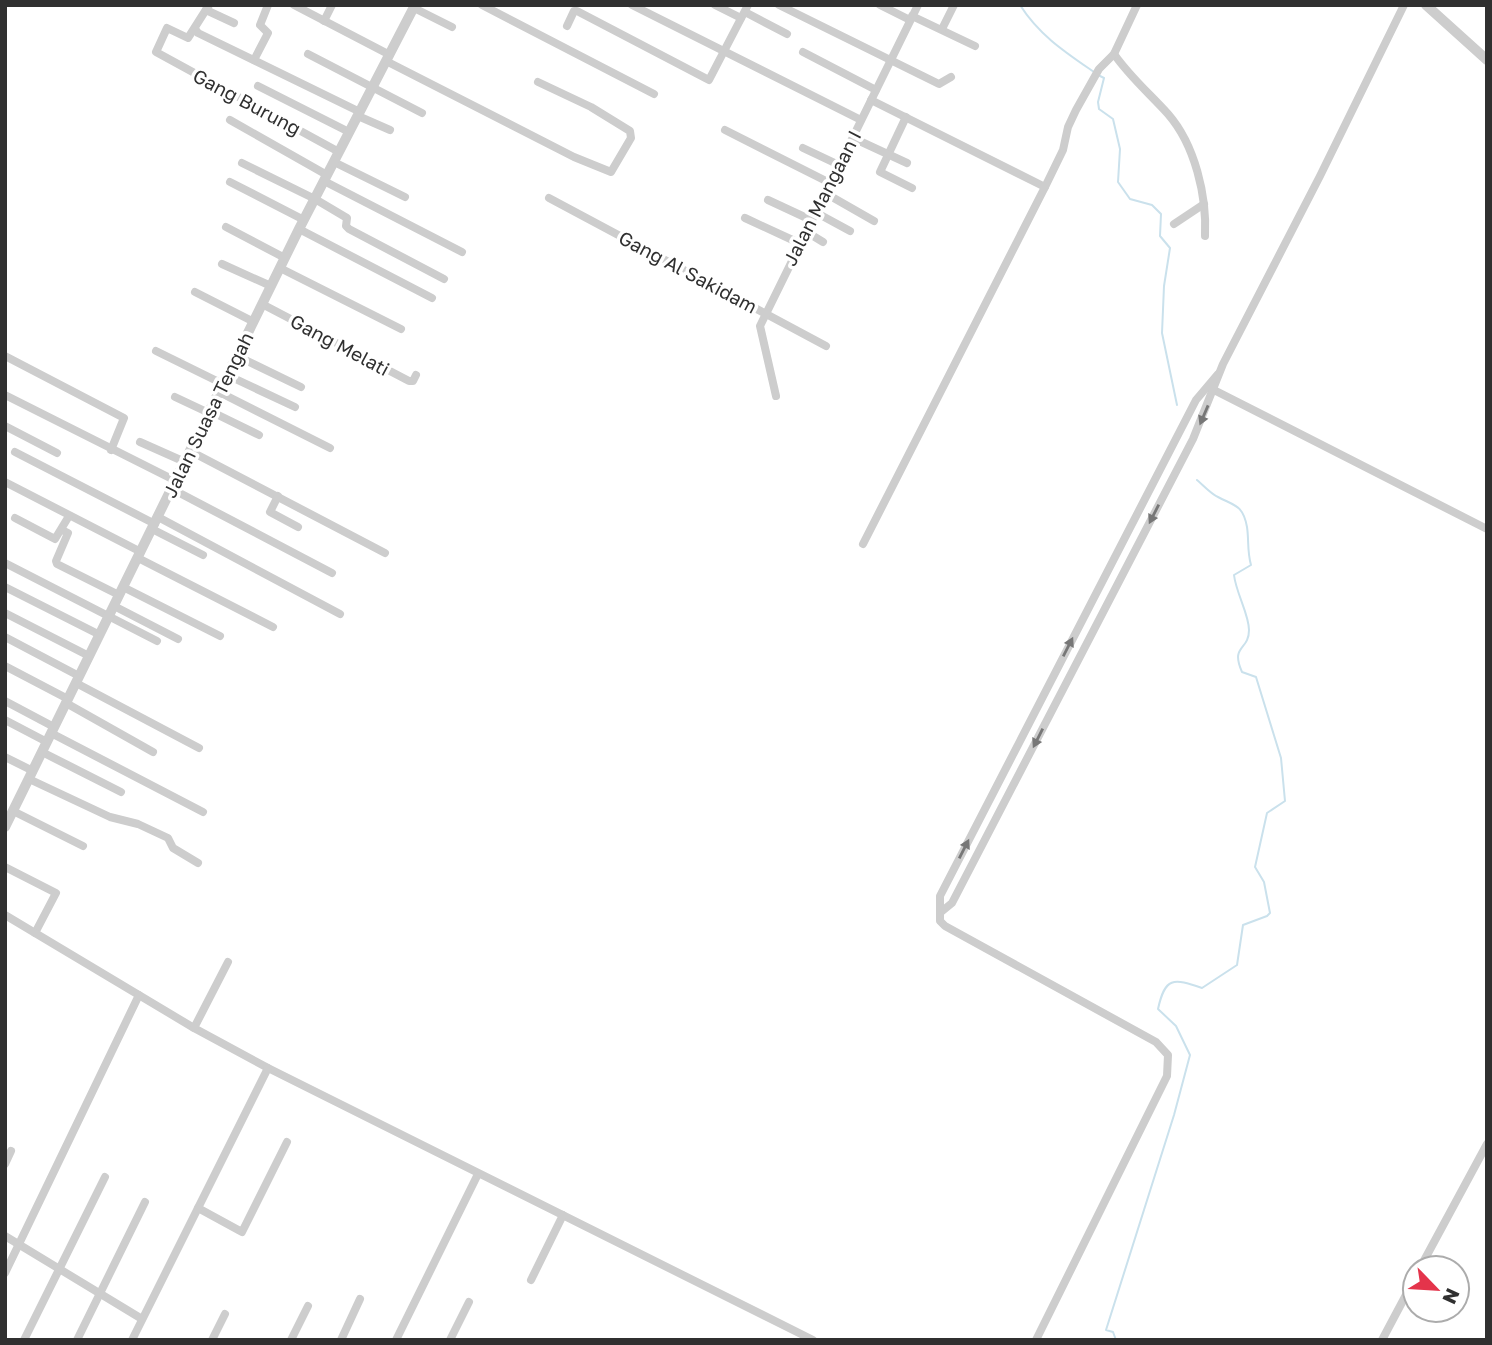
<svg xmlns="http://www.w3.org/2000/svg" width="1492" height="1345" font-family="'Golos Text',sans-serif">
	<style>
		.lines { fill: none; stroke-linecap: round; stroke-linejoin: round }
		.stream { stroke: #cae1ec; stroke-width: 2 }
		.minor { stroke: #cdcdcd; stroke-width: 8 }
		.tertiary { stroke: #cdcdcd; stroke-width: 10 }
		.oneway { fill: #777 }
		.labels { text-anchor: middle; stroke-width: 7; stroke-linejoin: round; paint-order: stroke }
		.street-label { font-size: 19px; fill: #303030; stroke: #fff }
	</style>
	<rect width="100%" height="100%" fill="#fff"/>
	<g class="lines">
		<g class="stream">
			<path d="M1020 5C1039 35 1065 52 1094 72"/>
			<polyline points="1098,75 1104,78 1098,102 1099,109 1113,119 1120,149 1118,182 1130,199 1152,205 1161,214 1160,236 1170,248 1164,286 1162,333 1177,405"/>
			<path d="M1116 1340 1113 1332 1106 1330 1174 1115 1190 1055 1176 1026 1158 1009C1165 977 1173 978 1202 988L1237 965 1243 925 1267 916 1270 913 1264 882 1255 867 1267 813 1285 801 1281 758 1256 677 1242 672C1230 645 1249 651 1249 630 1249 614 1236 593 1234 575L1251 565C1247 551 1249 540 1247 527 1243 505 1235 506 1218 497 1211 494 1203 485 1197 480"/>
		</g>
		<g class="minor">
			<polyline points="209,5 188,38 167,28 156,52 339,152"/>
			<polyline points="294,5 390,55"/>
			<polyline points="482,5 654,94"/>
			<polyline points="632,5 861,120"/>
			<polyline points="715,5 741,18"/>
			<polyline points="779,5 939,84 951,77"/>
			<polyline points="880,5 910,20"/>
			<polyline points="414,8 452,27"/>
			<polyline points="206,10 234,23"/>
			<polyline points="745,12 787,34"/>
			<polyline points="912,16 975,46"/>
			<polyline points="324,21 332,5"/>
			<polyline points="567,26 574,11 577,11 709,80 748,5"/>
			<polyline points="195,29 198,33 360,112"/>
			<polyline points="942,29 954,5"/>
			<polyline points="803,52 876,90"/>
			<polyline points="308,54 422,113"/>
			<path d="M1114 54C1130 77 1150 94 1168 114 1195 145 1207 196 1205 236"/>
			<polyline points="254,60 268,33 260,25 268,5"/>
			<polyline points="386,61 574,157 611,172 631,138 630,131 591,107 538,82"/>
			<polyline points="258,86 349,132"/>
			<polyline points="871,100 1045,187"/>
			<polyline points="358,116 390,130"/>
			<polyline points="906,117 880,172 912,188"/>
			<polyline points="230,120 327,175"/>
			<polyline points="725,130 830,183"/>
			<polyline points="853,138 907,163"/>
			<polyline points="803,148 839,165"/>
			<polyline points="334,162 405,197"/>
			<polyline points="242,163 315,199 347,218 346,226 349,229 444,279"/>
			<polyline points="324,181 462,252"/>
			<polyline points="230,182 304,220"/>
			<polyline points="825,193 874,221"/>
			<polyline points="549,198 826,346"/>
			<polyline points="768,200 811,220"/>
			<polyline points="815,212 850,231"/>
			<polyline points="745,218 799,243"/>
			<polyline points="1174,224 1204,204"/>
			<polyline points="226,227 285,258"/>
			<polyline points="299,229 432,298"/>
			<polyline points="805,231 823,242"/>
			<polyline points="222,264 271,286"/>
			<polyline points="280,268 401,329"/>
			<polyline points="195,292 254,322"/>
			<polyline points="262,304 409,381 413,381 416,375"/>
			<polyline points="156,351 223,384"/>
			<polyline points="5,356 124,418 111,450"/>
			<polyline points="237,356 301,387"/>
			<polyline points="227,375 295,407"/>
			<polyline points="1210,388 1487,529"/>
			<polyline points="219,392 330,448"/>
			<polyline points="5,395 176,481"/>
			<polyline points="776,396 760,326 918,5"/>
			<polyline points="175,397 209,413"/>
			<polyline points="210,411 259,435"/>
			<polyline points="5,426 57,453"/>
			<polyline points="140,442 185,462"/>
			<polyline points="190,451 385,553"/>
			<polyline points="15,452 155,524"/>
			<polyline points="5,482 141,552"/>
			<polyline points="172,489 332,573"/>
			<polyline points="278,496 270,512 298,527"/>
			<polyline points="158,517 340,614"/>
			<polyline points="15,518 55,539 69,516"/>
			<polyline points="152,529 203,555"/>
			<polyline points="62,530 68,533 56,561 57,564 119,595"/>
			<polyline points="863,544 1045,187 1063,150 1068,127 1076,110 1099,69 1114,54 1137,5"/>
			<polyline points="138,558 273,627"/>
			<polyline points="5,563 157,641"/>
			<polyline points="5,587 100,635"/>
			<polyline points="123,587 220,636"/>
			<polyline points="114,606 178,639"/>
			<polyline points="5,613 89,656"/>
			<polyline points="5,637 79,676"/>
			<polyline points="5,666 68,699"/>
			<polyline points="76,683 199,748"/>
			<polyline points="5,701 54,727"/>
			<polyline points="66,703 153,752"/>
			<polyline points="5,720 47,742"/>
			<polyline points="51,733 203,812"/>
			<polyline points="42,752 121,792"/>
			<polyline points="5,757 33,771"/>
			<polyline points="29,779 110,817 138,824 168,838 173,848 198,863"/>
			<polyline points="13,811 83,846"/>
			<polyline points="5,867 56,893 35,933"/>
			<polyline points="941,912 952,903 1193,439 1223,364 1320,176 1404,5"/>
			<polyline points="5,915 194,1028 268,1068 813,1340"/>
			<polyline points="194,1028 228,962"/>
			<polyline points="5,1164 11,1151"/>
			<polyline points="198,1208 242,1232 287,1142"/>
			<polyline points="5,1236 142,1319"/>
			<polyline points="1420,1268 1487,1144"/>
			<polyline points="5,1273 139,995"/>
			<polyline points="531,1280 563,1215"/>
			<polyline points="24,1340 105,1177"/>
			<polyline points="77,1340 145,1202"/>
			<polyline points="132,1340 268,1068"/>
			<polyline points="212,1340 225,1314"/>
			<polyline points="291,1340 308,1306"/>
			<polyline points="341,1340 360,1299"/>
			<polyline points="396,1340 478,1174"/>
			<polyline points="450,1340 469,1302"/>
			<polyline points="1036,1340 1167,1076 1168,1055 1156,1042 945,926 940,921 940,896 1196,400 1218,374"/>
			<polyline points="1382,1340 1415,1278"/>
		</g>
		<g class="tertiary">
			<polyline points="1426,5 1487,60"/>
			<polyline points="5,827 299,229 415,5"/>
		</g>
	</g>
	<defs><path id="oneway-solid" d="M-6-.8H1V-3.2L6.5 0L1 3.2V.8H-6Z" transform="scale(1.75)"/></defs>
	<g class="oneway">
		<use href="#oneway-solid" transform="translate(1204 415) rotate(113)"/>
		<use href="#oneway-solid" transform="translate(1154 514) rotate(117)"/>
		<use href="#oneway-solid" transform="translate(1068 647) rotate(-63)"/>
		<use href="#oneway-solid" transform="translate(1038 738) rotate(117)"/>
		<use href="#oneway-solid" transform="translate(964 849) rotate(-63)"/>
	</g>
	<g class="labels">
		<g class="street-label">
			<text transform="translate(247 102) rotate(28)" y="7">Gang Burung</text>
			<text transform="translate(822 198) rotate(-63)" y="7">Jalan Mangaan I</text>
			<text transform="translate(688 272) rotate(28)" y="7">Gang Al Sakidam</text>
			<text transform="translate(340 345) rotate(28)" y="7">Gang Melati</text>
			<text transform="translate(208 415) rotate(-64)" y="7">Jalan Suasa Tengah</text>
		</g>
	</g>
	<rect width="1492" height="1345" fill="none" stroke="#303030" stroke-width="14"/>
	<g transform="translate(1436 1289) rotate(115)"><circle r="33" fill="#ffffff" stroke="#acacac" stroke-width="2"/>
	<path d="M0-5L12 26L0 18L-12 26Z" fill="#e4344b"/>
	<text y="-10" font-size="19" font-weight="bold" text-anchor="middle" fill="#303030">N</text>
	</g>
</svg>
